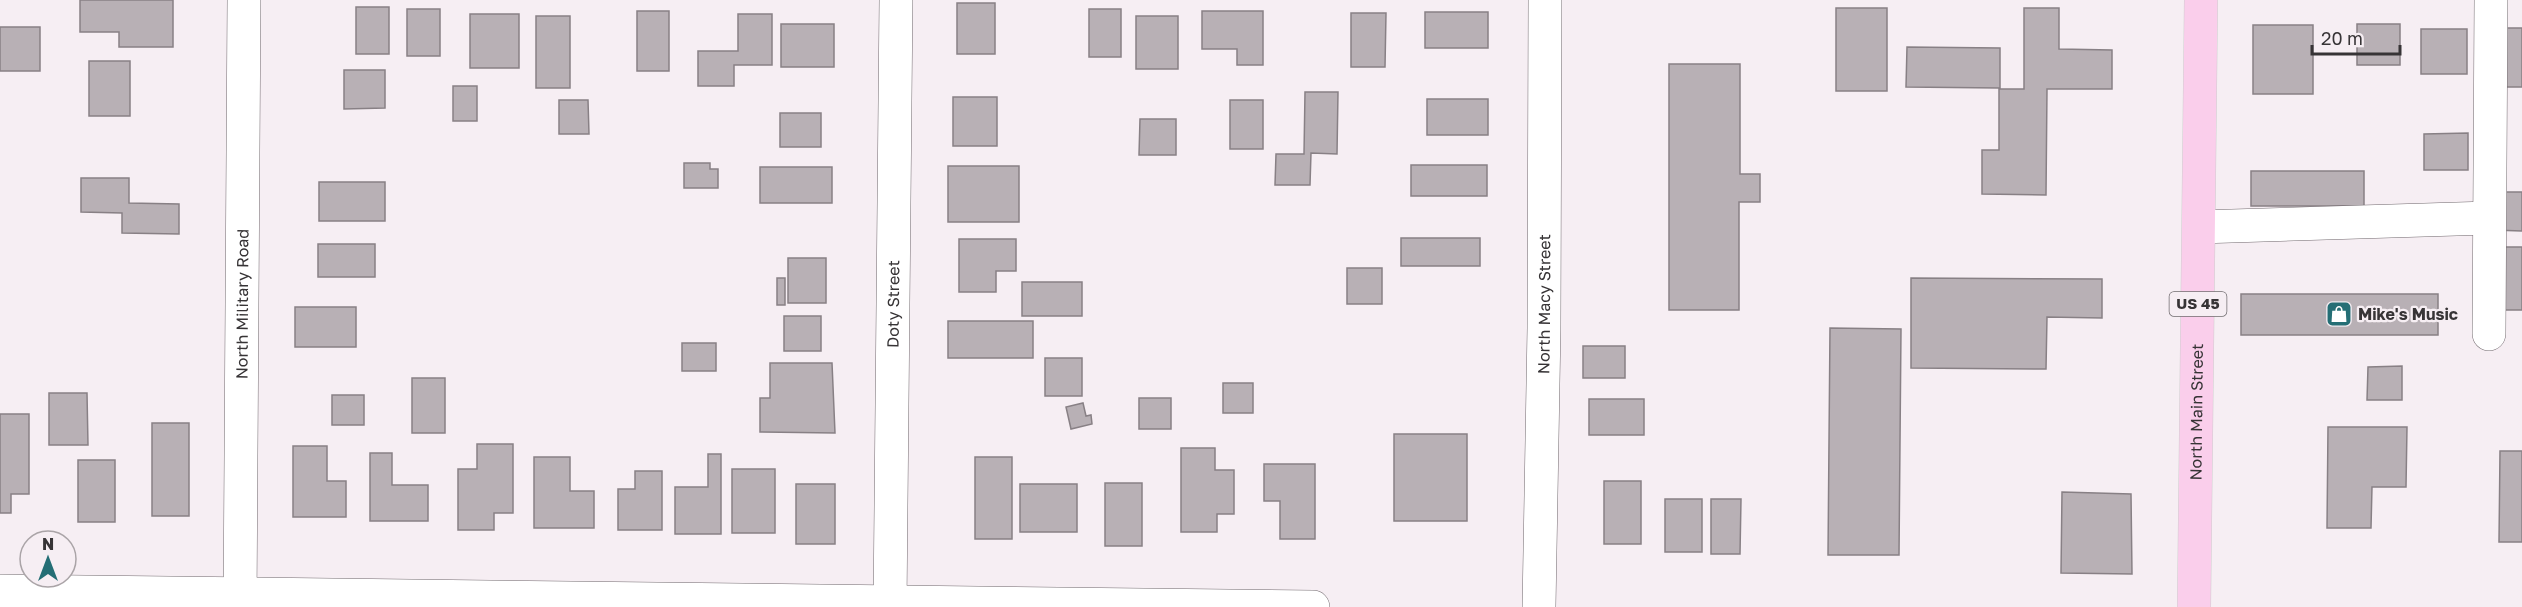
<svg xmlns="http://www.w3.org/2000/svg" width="2522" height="607" font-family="'Golos Text',sans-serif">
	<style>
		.building { fill: #b8b0b5; stroke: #888085; stroke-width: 1.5 }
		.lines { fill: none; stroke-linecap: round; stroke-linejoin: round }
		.minor-casing { stroke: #726a6f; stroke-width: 34 }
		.major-casing { stroke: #cfcecf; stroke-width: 34 }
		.minor { stroke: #fff; stroke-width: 33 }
		.major { stroke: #faceeb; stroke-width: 33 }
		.labels { text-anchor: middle; stroke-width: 4.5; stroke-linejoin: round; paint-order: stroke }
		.shield { fill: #f6eef3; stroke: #706c6f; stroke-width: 1.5 }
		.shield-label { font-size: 15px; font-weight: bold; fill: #373436 }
		.street-label { font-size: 16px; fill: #373436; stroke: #f6eef3 }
		.poi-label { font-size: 16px; font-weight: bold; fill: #373436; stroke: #f6eef3; text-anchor: start }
	</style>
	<rect width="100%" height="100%" fill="#f6eef3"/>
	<g class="building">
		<polygon points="80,0 173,0 173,47 119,47 119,32 80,32"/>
		<rect x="957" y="3" width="38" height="51"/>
		<rect x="356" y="7" width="33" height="47"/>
		<rect x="1836" y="8" width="51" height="83"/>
		<polygon points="2024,8 2059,8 2059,49 2112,50 2112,89 2047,89 2046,195 1982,194 1982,150 1999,150 1999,88 1906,87 1907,47 2000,48 2000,89 2024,89"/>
		<rect x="407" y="9" width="33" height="47"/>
		<rect x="1089" y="9" width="32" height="48"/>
		<rect x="637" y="11" width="32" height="60"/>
		<polygon points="1202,11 1263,11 1263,65 1237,65 1237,49 1202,49"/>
		<rect x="1425" y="12" width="63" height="36"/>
		<polygon points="1351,13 1386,13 1385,67 1351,67"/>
		<rect x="470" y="14" width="49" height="54"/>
		<polygon points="738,14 772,14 772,65 734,65 734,86 698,86 698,51 738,51"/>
		<rect x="536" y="16" width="34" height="72"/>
		<rect x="1136" y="16" width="42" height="53"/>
		<rect x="781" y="24" width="53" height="43"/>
		<rect x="2357" y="24" width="43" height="41"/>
		<rect x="2253" y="25" width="60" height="69"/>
		<rect x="0" y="27" width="40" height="44"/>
		<rect x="2492" y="28" width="30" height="59"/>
		<rect x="2421" y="29" width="46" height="45"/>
		<rect x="89" y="61" width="41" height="55"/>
		<polygon points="1669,64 1740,64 1740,174 1760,174 1760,202 1739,202 1739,310 1669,310"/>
		<polygon points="344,70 385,70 385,108 344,109"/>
		<rect x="453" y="86" width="24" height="35"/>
		<polygon points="1305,92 1338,92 1337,154 1311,153 1310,185 1275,185 1276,154 1304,154"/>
		<rect x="953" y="97" width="44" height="49"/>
		<rect x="1427" y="99" width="61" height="36"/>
		<polygon points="559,100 588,100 589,134 559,134"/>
		<rect x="1230" y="100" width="33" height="49"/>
		<rect x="780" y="113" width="41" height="34"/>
		<polygon points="1140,119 1176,119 1176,155 1139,155"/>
		<polygon points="2468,133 2468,170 2424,170 2424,134"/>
		<polygon points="684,163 710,163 710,169 718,169 718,188 684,188"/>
		<rect x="1411" y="165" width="76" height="31"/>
		<rect x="948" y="166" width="71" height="56"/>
		<rect x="760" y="167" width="72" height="36"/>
		<rect x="2251" y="171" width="113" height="35"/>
		<polygon points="81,178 129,178 129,203 179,204 179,234 122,233 122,213 81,212"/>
		<rect x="319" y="182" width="66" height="39"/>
		<polygon points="2494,192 2522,192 2522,231 2493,230"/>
		<rect x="1401" y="238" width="79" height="28"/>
		<polygon points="959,239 1016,239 1016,271 996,271 996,292 959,292"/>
		<rect x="318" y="244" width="57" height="33"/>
		<rect x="2497" y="247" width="25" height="63"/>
		<rect x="788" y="258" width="38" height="45"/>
		<rect x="1347" y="268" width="35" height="36"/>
		<rect x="777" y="278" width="8" height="27"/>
		<polygon points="1911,278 2102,279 2102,318 2047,317 2046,369 1911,368"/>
		<rect x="1022" y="282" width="60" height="34"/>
		<rect x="2241" y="294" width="197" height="41"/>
		<rect x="295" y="307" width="61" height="40"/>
		<rect x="784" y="316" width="37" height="35"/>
		<rect x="948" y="321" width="85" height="37"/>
		<polygon points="1830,328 1901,329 1899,555 1828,555"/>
		<rect x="682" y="343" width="34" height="28"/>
		<rect x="1583" y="346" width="42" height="32"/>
		<rect x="1045" y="358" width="37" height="38"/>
		<polygon points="770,363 832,363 835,433 760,432 760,398 770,398"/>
		<polygon points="2402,366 2402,400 2367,400 2368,367"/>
		<rect x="412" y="378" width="33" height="55"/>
		<rect x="1223" y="383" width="30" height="30"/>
		<polygon points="49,393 87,393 88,445 49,445"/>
		<rect x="332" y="395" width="32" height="30"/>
		<rect x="1139" y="398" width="32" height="31"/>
		<rect x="1589" y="399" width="55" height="36"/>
		<polygon points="1083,403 1086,416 1091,415 1092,424 1071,429 1066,407"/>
		<polygon points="0,414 29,414 29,494 11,494 11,513 0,513"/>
		<rect x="152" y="423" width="37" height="93"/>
		<polygon points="2328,427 2407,427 2406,487 2372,487 2371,528 2327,528"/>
		<rect x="1394" y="434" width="73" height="87"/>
		<polygon points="477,444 513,444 513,513 494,513 494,530 458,530 458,469 477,469"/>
		<polygon points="293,446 327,446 327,481 346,481 346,517 293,517"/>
		<polygon points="1181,448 1215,448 1215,470 1234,470 1234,514 1217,514 1217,532 1181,532"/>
		<polygon points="2500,451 2522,451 2522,542 2499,542"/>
		<polygon points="370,453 392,453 392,485 428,485 428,521 370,521"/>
		<polygon points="708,454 721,454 721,534 675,534 675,487 708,487"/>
		<polygon points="534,457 570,457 570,491 594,491 594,528 534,528"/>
		<rect x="975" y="457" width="37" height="82"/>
		<rect x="78" y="460" width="37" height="62"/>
		<polygon points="1264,464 1315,464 1315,539 1280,539 1280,501 1264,501"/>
		<rect x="732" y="469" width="43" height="64"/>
		<polygon points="635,471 662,471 662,530 618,530 618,489 635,489"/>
		<rect x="1604" y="481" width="37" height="63"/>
		<rect x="1105" y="483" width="37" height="63"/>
		<rect x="796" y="484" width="39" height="60"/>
		<rect x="1020" y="484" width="57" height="48"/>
		<polygon points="2062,492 2131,494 2132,574 2061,573"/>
		<rect x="1665" y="499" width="37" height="53"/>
		<polygon points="1711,499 1741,499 1740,554 1711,554"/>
	</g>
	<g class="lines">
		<g class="minor-casing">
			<g id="minor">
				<polyline points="2199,227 2489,218"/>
				<polyline points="2489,334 2491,0"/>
				<polyline points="0,591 1313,607"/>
				<path id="s1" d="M240 607 244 0"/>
				<path id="s2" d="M890 607 896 0"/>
				<path id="s3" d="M1539 607 1544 328 1545 0"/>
			</g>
		</g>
		<g class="major-casing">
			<g id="major">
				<path id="s4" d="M2194 607 2201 0"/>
			</g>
		</g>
		<use href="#minor" class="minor"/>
		<use href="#major" class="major"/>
	</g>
	<defs>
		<g id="shop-square" transform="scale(1.35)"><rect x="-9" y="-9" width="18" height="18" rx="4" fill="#246e75" stroke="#f6eef3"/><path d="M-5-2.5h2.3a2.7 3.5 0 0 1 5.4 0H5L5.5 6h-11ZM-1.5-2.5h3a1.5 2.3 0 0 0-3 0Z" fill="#fff"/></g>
	</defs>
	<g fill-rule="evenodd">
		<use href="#shop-square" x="2339" y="314"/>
	</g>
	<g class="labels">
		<rect class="shield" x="2169.5" y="292" width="57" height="24" rx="4.5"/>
		<g class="shield-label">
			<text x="2198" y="309">US 45</text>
		</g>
		<g class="street-label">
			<text dy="6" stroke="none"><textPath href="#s1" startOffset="303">North Military Road</textPath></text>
			<text dy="6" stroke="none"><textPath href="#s2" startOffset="303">Doty Street</textPath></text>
			<text dy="6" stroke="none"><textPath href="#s3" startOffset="303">North Macy Street</textPath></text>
			<text dy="6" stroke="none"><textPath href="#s4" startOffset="195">North Main Street</textPath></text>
		</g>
		<g class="poi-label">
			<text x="2358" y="320">Mike's Music</text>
		</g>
	</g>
	<g transform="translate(48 559)"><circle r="28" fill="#f6eef3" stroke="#aaa4a7" stroke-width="1.5"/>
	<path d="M0-4.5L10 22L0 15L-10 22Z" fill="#246e75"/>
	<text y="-9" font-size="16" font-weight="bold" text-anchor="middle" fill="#373436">N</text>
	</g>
	<path d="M2312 45v9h88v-9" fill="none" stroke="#373436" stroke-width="3"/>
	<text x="2321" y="45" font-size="18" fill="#373436" stroke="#f6eef3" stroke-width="4.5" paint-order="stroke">20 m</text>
</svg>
